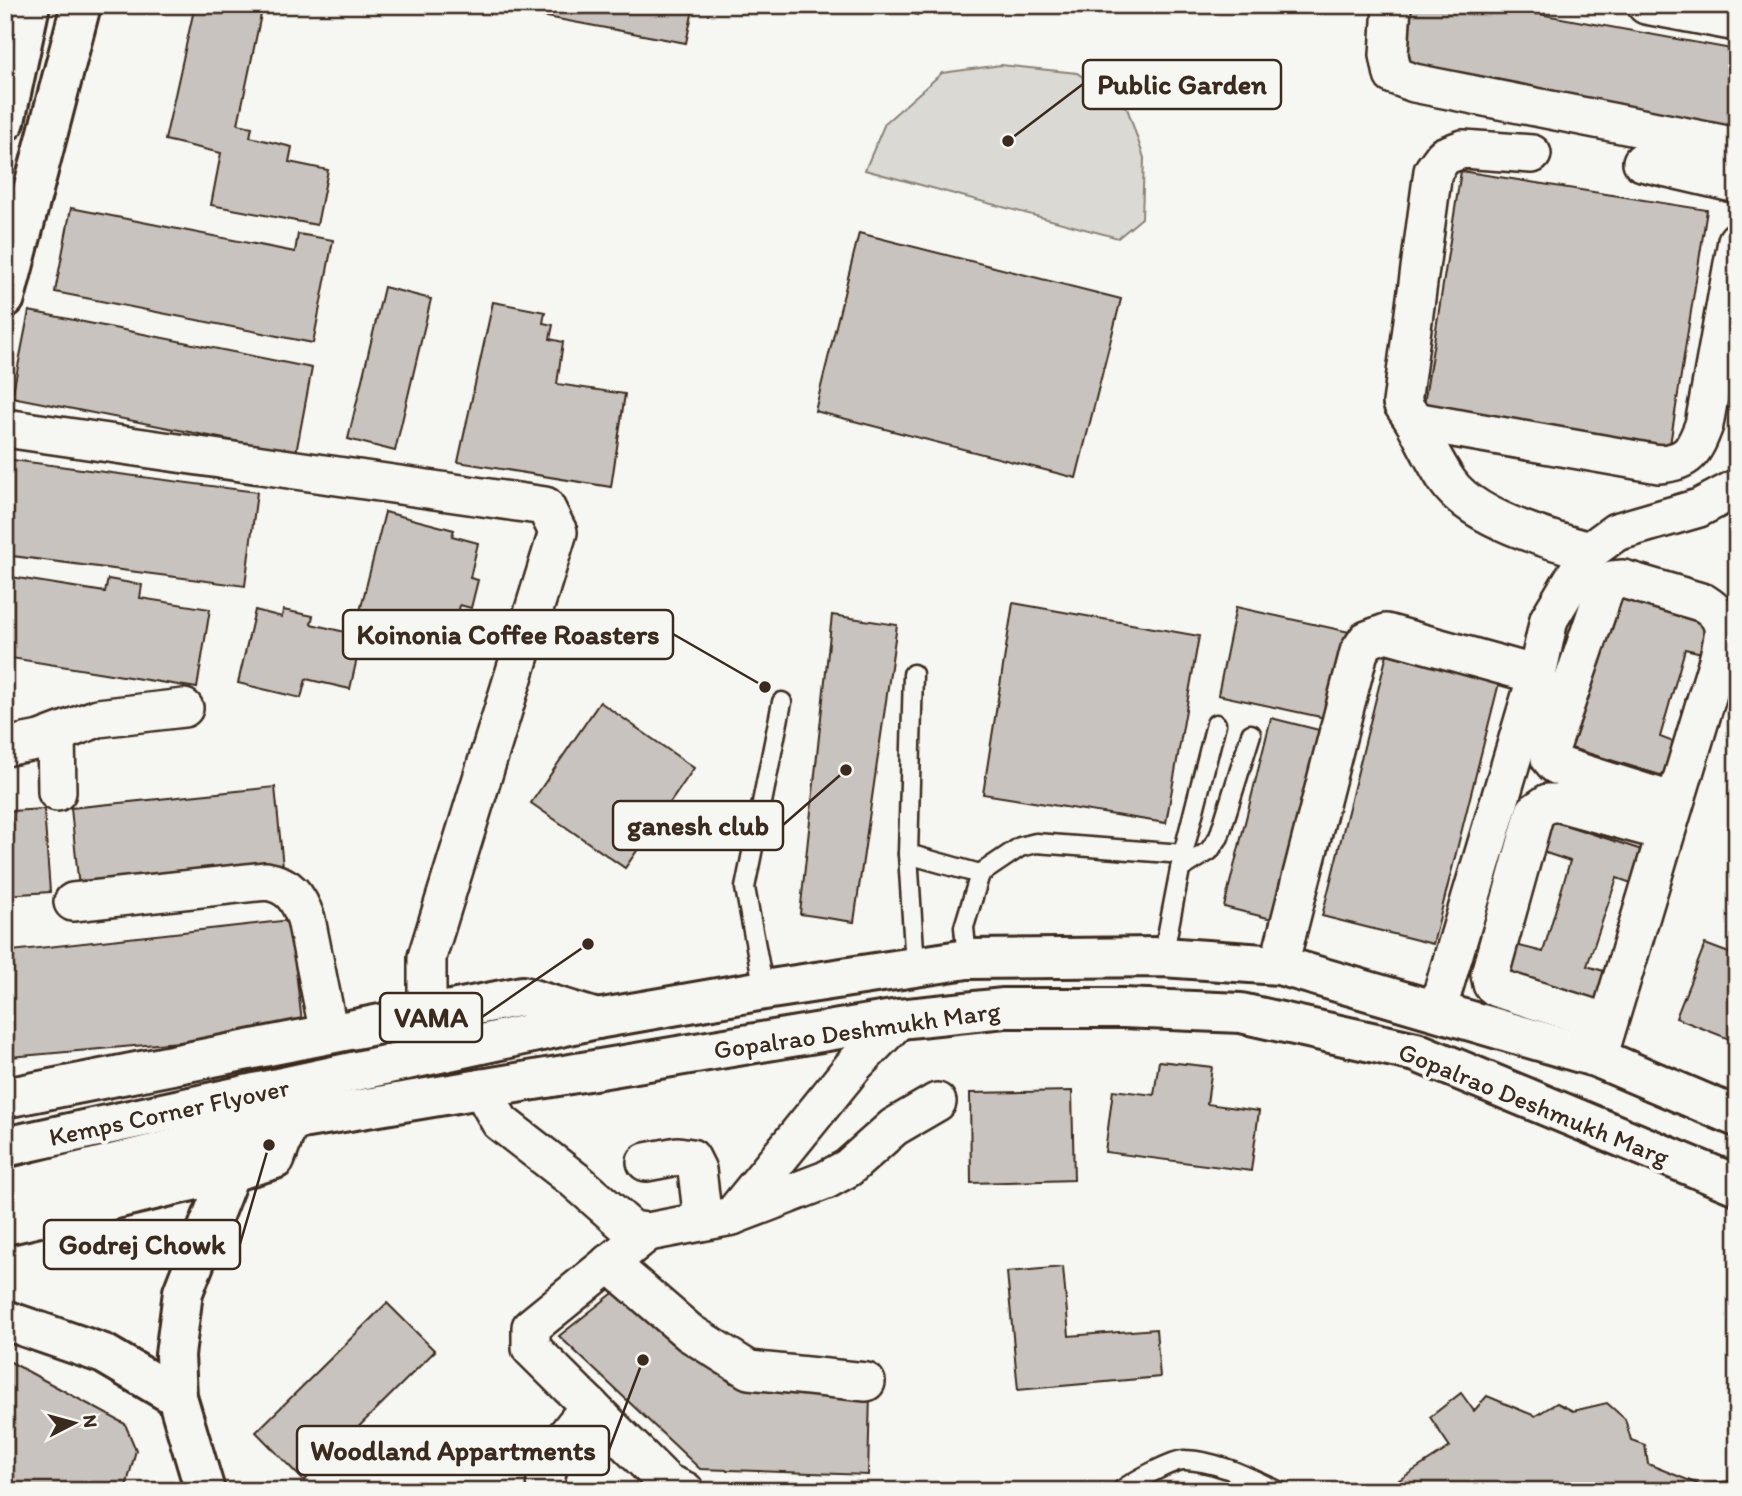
<svg xmlns="http://www.w3.org/2000/svg" width="1742" height="1496" font-family="Itim,sans-serif">
	<style>
		.green { fill: #dad9d3; stroke: #8a8278; stroke-width: 2 }
		.building { fill: #c8c3be; stroke: #3b2a1e; stroke-width: 2 }
		.lines { fill: none; stroke-linecap: round; stroke-linejoin: round }
		.service-casing { stroke: #3b2a1e; stroke-width: 23 }
		.minor-casing { stroke: #3b2a1e; stroke-width: 42 }
		.tertiary-casing { stroke: #3b2a1e; stroke-width: 44 }
		.secondary-casing { stroke: #3b2a1e; stroke-width: 44 }
		.primary-casing { stroke: #3b2a1e; stroke-width: 44 }
		.service { stroke: #f6f6f2; stroke-width: 18 }
		.minor { stroke: #f6f6f2; stroke-width: 37 }
		.tertiary { stroke: #f6f6f2; stroke-width: 38 }
		.secondary { stroke: #f6f6f2; stroke-width: 38 }
		.primary { stroke: #f6f6f2; stroke-width: 38 }
		.labels { text-anchor: middle; stroke-width: 7; stroke-linejoin: round; paint-order: stroke }
		.street-label { font-size: 26px; fill: #3b2a1e; stroke: #f6f6f2 }
		.leader { fill: none; stroke: #3b2a1e; stroke-width: 2.5 }
		.callout-dot { fill: #3b2a1e; stroke: #f6f6f2; stroke-width: 2.5 }
		.callout { fill: #f6f6f2; stroke: #3b2a1e; stroke-width: 2.5 }
		.callout-label { font-size: 28px; text-anchor: middle; font-weight: bold; fill: #3b2a1e }
	</style>
	<rect width="100%" height="100%" fill="#f6f6f2"/>
	<filter id="ink" filterUnits="userSpaceOnUse"><feTurbulence type="fractalNoise" baseFrequency=".0143" numOctaves="2"/><feDisplacementMap in="SourceGraphic" scale="14" xChannelSelector="R" yChannelSelector="G"/><feConvolveMatrix kernelMatrix="1 2 1 2 8 2 1 2 1" color-interpolation-filters="sRGB"/></filter>
	<g filter="url(#ink)">
		<polygon class="green" points="1001,65 1077,73 1127,108 1144,158 1142,218 1118,238 865,170 885,123 942,73"/>
		<g class="building">
			<polygon points="195,5 263,5 238,124 252,127 250,137 292,147 289,162 328,170 317,225 211,205 221,153 165,140"/>
			<polygon points="483,5 694,5 686,43"/>
			<polygon points="894,5 922,5 917,15"/>
			<polygon points="1408,5 1490,5 1737,50 1737,128 1398,67"/>
			<polygon points="1461,171 1707,210 1669,451 1423,411"/>
			<polygon points="71,208 295,252 298,234 333,240 313,343 55,292"/>
			<polygon points="859,233 1121,299 1076,478 815,411"/>
			<polygon points="384,287 431,299 395,451 348,439"/>
			<polygon points="493,302 545,312 543,323 553,325 550,339 563,342 557,384 625,394 611,487 458,462"/>
			<polygon points="29,311 312,368 296,453 12,397"/>
			<polygon points="5,459 257,492 245,586 5,555"/>
			<polygon points="385,512 454,530 452,536 478,543 470,578 478,580 471,608 460,605 454,631 435,626 433,637 358,619"/>
			<polygon points="5,576 105,592 108,579 142,585 140,598 210,609 197,688 5,657"/>
			<polygon points="1612,588 1712,621 1702,653 1685,649 1660,737 1676,743 1667,777 1561,745"/>
			<polygon points="1013,603 1199,636 1166,823 983,794"/>
			<polygon points="1236,607 1354,633 1335,720 1218,695"/>
			<polygon points="255,610 282,617 283,610 313,616 311,624 362,636 350,689 306,679 301,698 238,683"/>
			<polygon points="832,615 897,625 854,922 800,914"/>
			<polygon points="1387,654 1499,683 1433,944 1322,916"/>
			<polygon points="600,702 694,768 625,868 531,803"/>
			<polygon points="1271,718 1319,730 1272,919 1224,907"/>
			<polygon points="275,787 283,867 79,888 71,808"/>
			<polygon points="44,809 50,892 5,895 5,825 12,825 11,811"/>
			<polygon points="1553,821 1654,854 1643,887 1617,878 1587,966 1617,975 1606,1006 1500,975 1512,944 1543,952 1570,861 1543,852"/>
			<polygon points="5,909 13,909 12,951 290,920 303,1031 10,1057 5,1056"/>
			<polygon points="1705,944 1737,956 1737,1042 1676,1018"/>
			<polygon points="1159,1061 1212,1067 1207,1104 1259,1111 1251,1171 1105,1152 1113,1090 1154,1095"/>
			<polygon points="1072,1091 1074,1180 971,1183 970,1093"/>
			<polygon points="1063,1267 1069,1336 1156,1329 1160,1377 1018,1390 1007,1272"/>
			<polygon points="617,1290 731,1383 870,1393 868,1475 700,1469 559,1336"/>
			<polygon points="387,1303 435,1351 304,1481 256,1432"/>
			<polygon points="5,1359 125,1424 136,1450 125,1491 5,1491"/>
			<polygon points="1461,1393 1474,1411 1487,1396 1535,1416 1557,1403 1573,1411 1607,1403 1625,1419 1631,1440 1645,1445 1648,1464 1700,1485 1737,1480 1737,1491 1405,1491 1399,1480 1450,1447 1430,1417"/>
		</g>
		<g class="lines">
			<g class="service-casing">
				<g id="service">
					<polyline points="913,674 908,854 915,966"/>
					<polyline points="908,854 980,874"/>
					<polyline points="1183,854 1216,724"/>
					<polyline points="1180,869 1209,851 1219,837 1251,734"/>
					<polyline points="967,959 964,927 980,874 1020,847 1036,843 1183,854 1163,957"/>
					<polyline points="764,990 745,888 782,702"/>
					<path d="M1121 1491C1130 1483 1174 1459 1185 1460 1218 1461 1249 1478 1278 1491"/>
				</g>
			</g>
			<g class="minor-casing">
				<g id="minor">
					<polyline points="1392,5 1389,55 1393,75 1414,83 1737,147"/>
					<polyline points="1646,5 1737,22"/>
					<path d="M1532 154 1463 149 1444 156 1433 171 1402 403 1414 421 1659 464C1689 462 1694 451 1704 425L1737 241"/>
					<polyline points="1642,162 1737,184"/>
					<path d="M1414 421C1425 441 1435 463 1448 482 1473 518 1548 540 1590 551"/>
					<polyline points="5,428 545,506 558,532 427,957 427,1016"/>
					<polyline points="56,735 57,792"/>
					<polyline points="5,747 40,740 98,718 184,708"/>
					<path d="M73 902 266 881C290 885 298 897 306 919L329 1034"/>
					<polyline points="1279,965 1359,652 1367,640 1386,633 1537,675"/>
					<polyline points="1437,1011 1537,675 1549,619 1590,551 1616,532 1699,508 1737,488"/>
					<polyline points="1608,1023 1497,988 1492,984 1490,974 1535,812 1548,803 1560,803 1665,832"/>
					<path d="M1598 1058 1719 657C1725 632 1728 618 1704 603L1623 579 1612 580 1606 585 1551 747 1550 758 1556 765 1674 802"/>
					<polyline points="481,1088 500,1122 576,1181 632,1230 648,1232 732,1216 855,1064 899,1019"/>
					<polyline points="646,1162 678,1156 691,1158 697,1170 703,1221"/>
					<polyline points="732,1216 826,1180 848,1168 894,1127 937,1102"/>
					<polyline points="648,1232 531,1327 531,1348 667,1483 685,1491"/>
					<polyline points="609,1263 690,1333 749,1370 866,1382"/>
					<path d="M546 1491C541 1459 572 1430 590 1406"/>
				</g>
			</g>
			<g class="tertiary-casing">
				<g id="tertiary">
					<polyline points="5,1320 104,1354 177,1397"/>
					<polyline points="205,1491 177,1397 175,1355 183,1292 230,1172"/>
				</g>
			</g>
			<g class="secondary-casing">
				<g id="secondary">
					<polyline points="5,121 30,5"/>
					<polyline points="5,298 81,5"/>
					<polyline points="5,1098 522,996 597,1019"/>
					<polyline points="5,1225 230,1172 275,1159 289,1121"/>
				</g>
			</g>
			<g class="primary-casing">
				<g id="primary">
					<polyline points="5,1147 597,1019 764,990 967,959 1163,957 1279,965 1598,1058 1737,1117"/>
					<polyline points="5,1190 289,1121 899,1019 1004,1008 1123,1008 1241,1013 1416,1052 1737,1185"/>
				</g>
			</g>
			<use href="#service" class="service"/>
			<use href="#minor" class="minor"/>
			<use href="#tertiary" class="tertiary"/>
			<use href="#secondary" class="secondary"/>
			<use href="#primary" class="primary"/>
		</g>
	</g>
	<g class="labels">
		<g class="street-label">
			<text transform="translate(857 1030) rotate(-8)" y="9">Gopalrao Deshmukh Marg</text>
			<text transform="translate(1534 1104) rotate(22)" y="9">Gopalrao Deshmukh Marg</text>
			<text transform="translate(169 1112) rotate(-12)" y="9">Kemps Corner Flyover</text>
		</g>
	</g>
	<path class="leader" d="M1008 141L1083 84M765 687L673 634M846 770L783 825M588 944L482 1017M269 1145L240 1244M643 1360L609 1450"/>
	<g class="callout-dot">
		<circle cx="1008" cy="141" r="7"/>
		<circle cx="765" cy="687" r="7"/>
		<circle cx="846" cy="770" r="7"/>
		<circle cx="588" cy="944" r="7"/>
		<circle cx="269" cy="1145" r="7"/>
		<circle cx="643" cy="1360" r="7"/>
	</g>
	<g class="callout">
		<rect x="1083" y="60" width="198" height="49" rx="7"/>
		<rect x="343" y="610" width="330" height="49" rx="7"/>
		<rect x="613" y="801" width="170" height="49" rx="7"/>
		<rect x="380" y="993" width="102" height="49" rx="7"/>
		<rect x="44" y="1220" width="196" height="49" rx="7"/>
		<rect x="297" y="1426" width="312" height="49" rx="7"/>
	</g>
	<g class="callout-label">
		<text x="1182" y="94">Public Garden</text>
		<text x="508" y="644">Koinonia Coffee Roasters</text>
		<text x="698" y="835">ganesh club</text>
		<text x="431" y="1027">VAMA</text>
		<text x="142" y="1254">Godrej Chowk</text>
		<text x="453" y="1460">Woodland Appartments</text>
	</g>
	<rect width="1742" height="1496" fill="none" stroke="#f6f6f2" stroke-width="28"/>
	<rect x="14" y="14" width="1714" height="1468" fill="none" stroke="#3b2a1e" stroke-width="2.5" filter="url(#ink)"/>
	<g transform="translate(74 1423) rotate(84)" stroke="#f6f6f2" stroke-width="5" paint-order="stroke">
	<path d="M0-5L12 26L0 18L-12 26Z" fill="#3b2a1e"/>
	<text y="-10" font-size="19" font-weight="bold" text-anchor="middle" fill="#3b2a1e">N</text>
	</g>
</svg>
